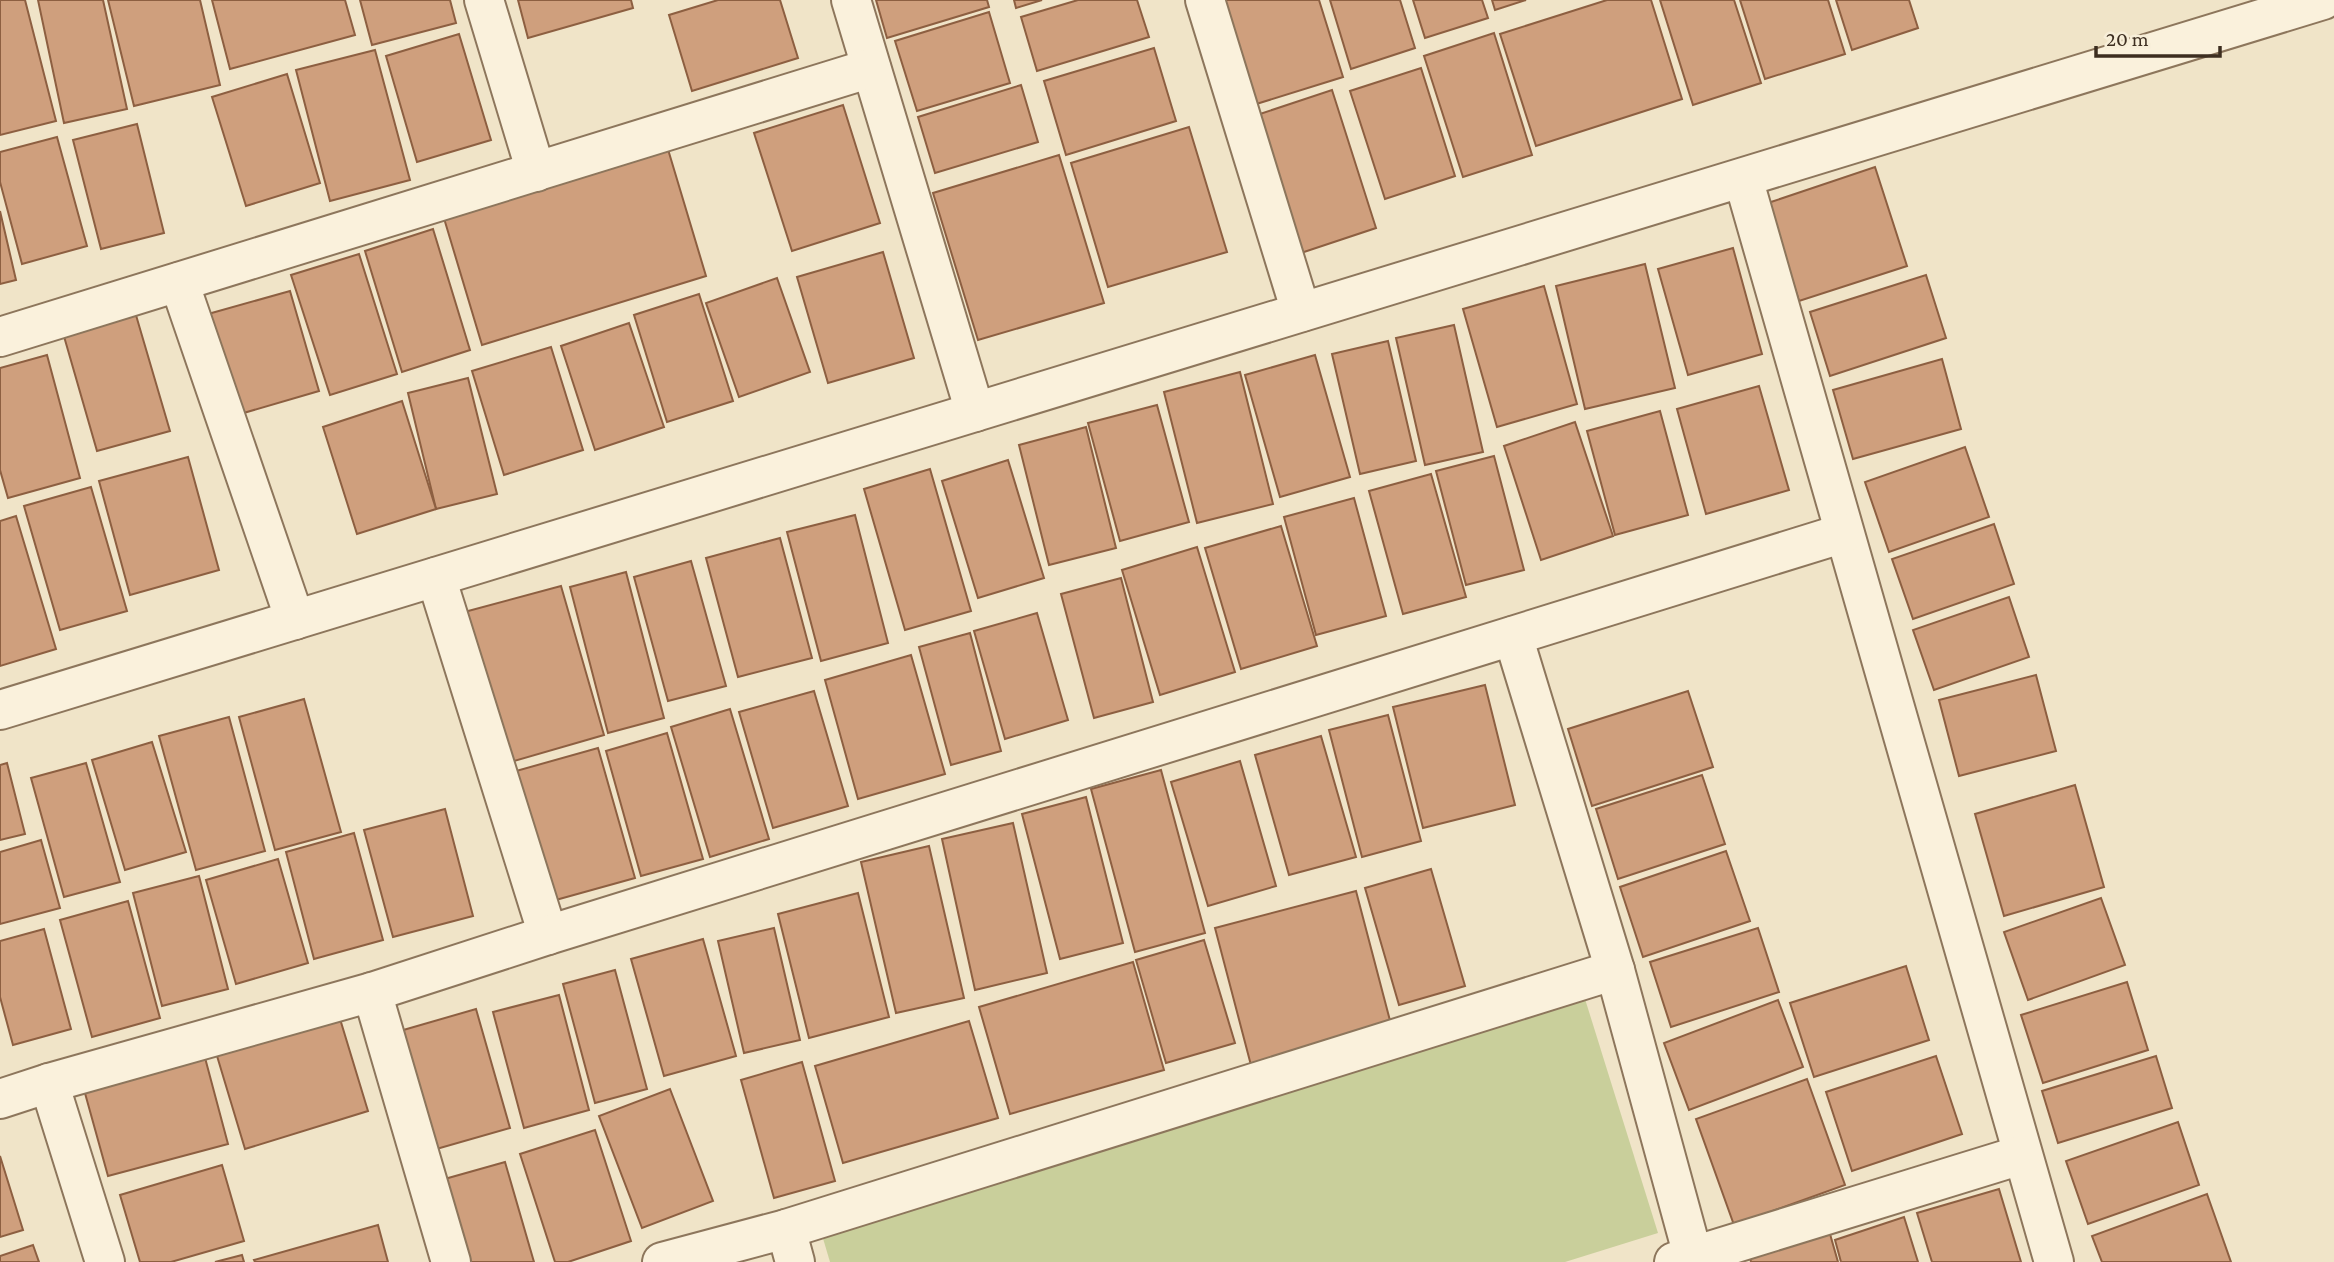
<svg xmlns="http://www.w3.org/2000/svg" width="2334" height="1262" font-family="'Crimson Pro',serif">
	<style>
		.green { fill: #c9cf9b }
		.building { fill: #cf9f7d; stroke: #8d5f41; stroke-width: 2 }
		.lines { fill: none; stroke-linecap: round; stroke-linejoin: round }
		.minor-casing { stroke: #8d765c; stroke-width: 42 }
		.minor { stroke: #faf1dc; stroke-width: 38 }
	</style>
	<rect width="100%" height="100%" fill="#f0e4c8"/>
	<polygon class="green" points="1585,999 1658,1233 1565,1262 830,1262 822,1235"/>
	<g class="building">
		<polygon points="0,0 25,0 56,121 0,135"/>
		<polygon points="38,0 103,0 127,109 64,123"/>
		<polygon points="108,0 200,0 220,85 134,106"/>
		<polygon points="212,0 345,0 355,35 230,69"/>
		<polygon points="360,0 450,0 456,23 372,45"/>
		<polygon points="518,0 631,0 633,8 528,38"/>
		<polygon points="718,0 780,0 798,58 692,91 669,15"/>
		<polygon points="876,0 987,0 989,7 887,38"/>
		<polygon points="1014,0 1042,0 1016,8"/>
		<polygon points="1078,0 1137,0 1149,37 1037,71 1021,17"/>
		<polygon points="1217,0 1319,0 1343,77 1250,106"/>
		<polygon points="1330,0 1400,0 1415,48 1351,69"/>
		<polygon points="1413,0 1482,0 1488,18 1425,38"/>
		<polygon points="1492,0 1526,0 1495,10"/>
		<polygon points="1607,0 1651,0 1682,99 1536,146 1500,34"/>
		<polygon points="1660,0 1734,0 1761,83 1693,105"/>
		<polygon points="1740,0 1828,0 1845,54 1765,79"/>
		<polygon points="1836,0 1909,0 1918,28 1852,50"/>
		<polygon points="989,12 1010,83 917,111 895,41"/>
		<polygon points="1494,33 1532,155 1463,177 1424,56"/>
		<polygon points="459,34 491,140 417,162 386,56"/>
		<polygon points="1154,48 1176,121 1066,155 1044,81"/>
		<polygon points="375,50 410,180 330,201 296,70"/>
		<polygon points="1421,68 1455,176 1385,199 1350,91"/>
		<polygon points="287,74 320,183 246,206 212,97"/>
		<polygon points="1021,85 1038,142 935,173 918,117"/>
		<polygon points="1332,90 1376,228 1295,255 1251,117"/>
		<polygon points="843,105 880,223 792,251 754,133"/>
		<polygon points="137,124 164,233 101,249 73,140"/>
		<polygon points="1189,127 1227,252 1108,287 1071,163"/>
		<polygon points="57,137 87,246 22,264 0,182 0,152"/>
		<polygon points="667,146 706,276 482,345 443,215"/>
		<polygon points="1059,155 1104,303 978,340 933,193"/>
		<polygon points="1875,167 1907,266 1799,301 1768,203"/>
		<polygon points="0,211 16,280 0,284"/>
		<polygon points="433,229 470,350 402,372 365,251"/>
		<polygon points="1733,248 1762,354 1688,375 1658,269"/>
		<polygon points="883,252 914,358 828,383 797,277"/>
		<polygon points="359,254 397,374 330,395 291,275"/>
		<polygon points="1645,264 1675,388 1585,409 1556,286"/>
		<polygon points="1926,275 1946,338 1830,376 1810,312"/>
		<polygon points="777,278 810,372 739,397 706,303"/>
		<polygon points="1544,286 1577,404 1497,427 1463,309"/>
		<polygon points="290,291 319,391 230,417 201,316"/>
		<polygon points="699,294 733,401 667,422 634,315"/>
		<polygon points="133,305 170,431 97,451 61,326"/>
		<polygon points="629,323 664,427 595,450 561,346"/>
		<polygon points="1454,325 1483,452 1425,465 1396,338"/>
		<polygon points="1388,341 1416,461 1360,474 1332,354"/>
		<polygon points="551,347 583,450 504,475 472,371"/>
		<polygon points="47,355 80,478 8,498 0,470 0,368"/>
		<polygon points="1315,355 1350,477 1280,497 1245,375"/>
		<polygon points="1942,359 1961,429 1853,459 1833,390"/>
		<polygon points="1240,372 1273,504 1197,523 1164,392"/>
		<polygon points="468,378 497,494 436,509 408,393"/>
		<polygon points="1759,386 1789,490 1706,514 1677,409"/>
		<polygon points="402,401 436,509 357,534 323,427"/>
		<polygon points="1157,405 1189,522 1120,541 1088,423"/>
		<polygon points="1660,411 1688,515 1615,535 1587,431"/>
		<polygon points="1575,422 1613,536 1541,560 1504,446"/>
		<polygon points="1086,427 1116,548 1049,565 1019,445"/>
		<polygon points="1965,447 1989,517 1889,552 1865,482"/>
		<polygon points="1494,456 1524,570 1466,585 1436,471"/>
		<polygon points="188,457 219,570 130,595 99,481"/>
		<polygon points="1008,460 1044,578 978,598 942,481"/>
		<polygon points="930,469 971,611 905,630 864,489"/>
		<polygon points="1431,474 1466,597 1403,614 1369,491"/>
		<polygon points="91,487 127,611 60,630 24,506"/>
		<polygon points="1354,498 1386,616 1316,635 1284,517"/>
		<polygon points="855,515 888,643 821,661 787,532"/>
		<polygon points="16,516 56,649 0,666 0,521"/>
		<polygon points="1994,524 2014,584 1913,619 1892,559"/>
		<polygon points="1281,526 1317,646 1241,669 1205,548"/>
		<polygon points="780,538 812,658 738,677 706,558"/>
		<polygon points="1197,547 1235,672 1160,695 1122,570"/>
		<polygon points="691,561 726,686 668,701 634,577"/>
		<polygon points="626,572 664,718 608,733 570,587"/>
		<polygon points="1121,578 1153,702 1094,718 1061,594"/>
		<polygon points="561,586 604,735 500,765 457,614"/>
		<polygon points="2009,597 2029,657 1934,690 1913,630"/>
		<polygon points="1037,613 1068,720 1005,739 974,631"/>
		<polygon points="970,633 1001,751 951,765 919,647"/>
		<polygon points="911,655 945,774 858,799 825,680"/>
		<polygon points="2036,675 2056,751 1959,776 1939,700"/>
		<polygon points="1485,685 1515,805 1423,828 1393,707"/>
		<polygon points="814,691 848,806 773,828 739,712"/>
		<polygon points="1688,691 1713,767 1592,806 1568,729"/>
		<polygon points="304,699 341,832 275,850 239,717"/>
		<polygon points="730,709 769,839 710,857 671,727"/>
		<polygon points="1388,715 1421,841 1362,857 1329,730"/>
		<polygon points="229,717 265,851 196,870 159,736"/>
		<polygon points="667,733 703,859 641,876 606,751"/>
		<polygon points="1321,736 1356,857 1289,875 1255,755"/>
		<polygon points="152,742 186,852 125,870 92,760"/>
		<polygon points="598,748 635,878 545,903 509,773"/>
		<polygon points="1240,761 1276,886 1208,906 1171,782"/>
		<polygon points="7,763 25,834 0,840 0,765"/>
		<polygon points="86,763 120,882 64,897 31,778"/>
		<polygon points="1161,770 1205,933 1135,952 1091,789"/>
		<polygon points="1702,775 1725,844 1618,879 1596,809"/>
		<polygon points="2075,785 2104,887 2004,916 1975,814"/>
		<polygon points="1086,797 1123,943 1060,959 1022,814"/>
		<polygon points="445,809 473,916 393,937 364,830"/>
		<polygon points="1013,823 1047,973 975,990 942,839"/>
		<polygon points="354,833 383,940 314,959 286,852"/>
		<polygon points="41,840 60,908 0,924 0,852"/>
		<polygon points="929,846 964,998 896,1013 861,862"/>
		<polygon points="1726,851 1750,921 1643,957 1620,887"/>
		<polygon points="278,859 308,963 236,984 206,880"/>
		<polygon points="1431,869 1465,986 1399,1005 1365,888"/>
		<polygon points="199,876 228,989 162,1006 133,893"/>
		<polygon points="1356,891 1393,1032 1252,1069 1215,928"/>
		<polygon points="858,893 889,1017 809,1038 778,914"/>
		<polygon points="2101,898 2125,965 2028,1000 2004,932"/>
		<polygon points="128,901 160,1018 92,1037 60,920"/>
		<polygon points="774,928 800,1040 744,1053 718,941"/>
		<polygon points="1758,928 1779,992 1671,1027 1650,962"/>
		<polygon points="44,929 71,1029 13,1045 0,997 0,941"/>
		<polygon points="703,939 736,1056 664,1076 631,959"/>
		<polygon points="1204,940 1235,1043 1166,1063 1136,960"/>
		<polygon points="1133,962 1164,1070 1010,1114 979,1007"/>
		<polygon points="1906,966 1929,1040 1814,1077 1790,1003"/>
		<polygon points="615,970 647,1089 595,1103 563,984"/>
		<polygon points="2127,982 2148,1050 2043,1083 2021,1015"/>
		<polygon points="559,995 589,1110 524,1128 493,1012"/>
		<polygon points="1778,1000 1803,1067 1689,1110 1664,1043"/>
		<polygon points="337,1009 368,1111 245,1149 214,1046"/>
		<polygon points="476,1009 510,1128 426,1152 393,1033"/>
		<polygon points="969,1021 998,1118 843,1163 815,1066"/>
		<polygon points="204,1054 228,1144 108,1176 83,1086"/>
		<polygon points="1936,1056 1962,1134 1852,1171 1826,1092"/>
		<polygon points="2156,1056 2172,1108 2058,1143 2042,1091"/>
		<polygon points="802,1062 835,1181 774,1198 741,1080"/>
		<polygon points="1807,1079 1845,1185 1734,1225 1696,1119"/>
		<polygon points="670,1089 713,1201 642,1228 599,1116"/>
		<polygon points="2178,1122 2199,1185 2088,1224 2066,1161"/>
		<polygon points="595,1130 631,1241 568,1262 555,1262 520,1154"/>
		<polygon points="0,1156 23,1230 0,1237"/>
		<polygon points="505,1162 534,1262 457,1262 434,1182"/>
		<polygon points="222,1165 244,1241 171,1262 140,1262 120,1195"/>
		<polygon points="1999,1189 2021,1262 1932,1262 1917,1213"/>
		<polygon points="2207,1194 2231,1262 2102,1262 2092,1236"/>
		<polygon points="1904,1217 1918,1262 1841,1262 1835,1240"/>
		<polygon points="378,1225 388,1262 255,1262 254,1260"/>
		<polygon points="1830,1234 1838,1262 1751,1262 1750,1258"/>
		<polygon points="33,1245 39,1262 0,1262 0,1256"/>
		<polygon points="242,1255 244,1262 215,1262"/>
	</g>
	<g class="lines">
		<g class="minor-casing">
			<g id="minor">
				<polyline points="484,0 536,172"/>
				<polyline points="851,0 975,412"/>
				<polyline points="1205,0 1301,312"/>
				<polyline points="1743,178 2054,1262"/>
				<polyline points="179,282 295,620"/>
				<polyline points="0,337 871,68"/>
				<polyline points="436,577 548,935"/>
				<polyline points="1513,636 1615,970 1693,1256"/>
				<polyline points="0,710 2323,0"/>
				<polyline points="372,992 451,1262"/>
				<polyline points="49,1083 105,1262"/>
				<polyline points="0,1099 49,1083 372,992 548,935 1844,533"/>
				<polyline points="786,1229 795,1262"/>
				<polyline points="662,1262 786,1229 1615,970"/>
				<polyline points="1674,1262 2021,1155"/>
			</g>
		</g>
		<use href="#minor" class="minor"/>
	</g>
	<path d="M2096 46v10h124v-10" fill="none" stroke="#3d2e20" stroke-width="3.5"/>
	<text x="2106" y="46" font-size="21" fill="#3d2e20" stroke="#f7eed8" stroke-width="5" paint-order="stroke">20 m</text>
</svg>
